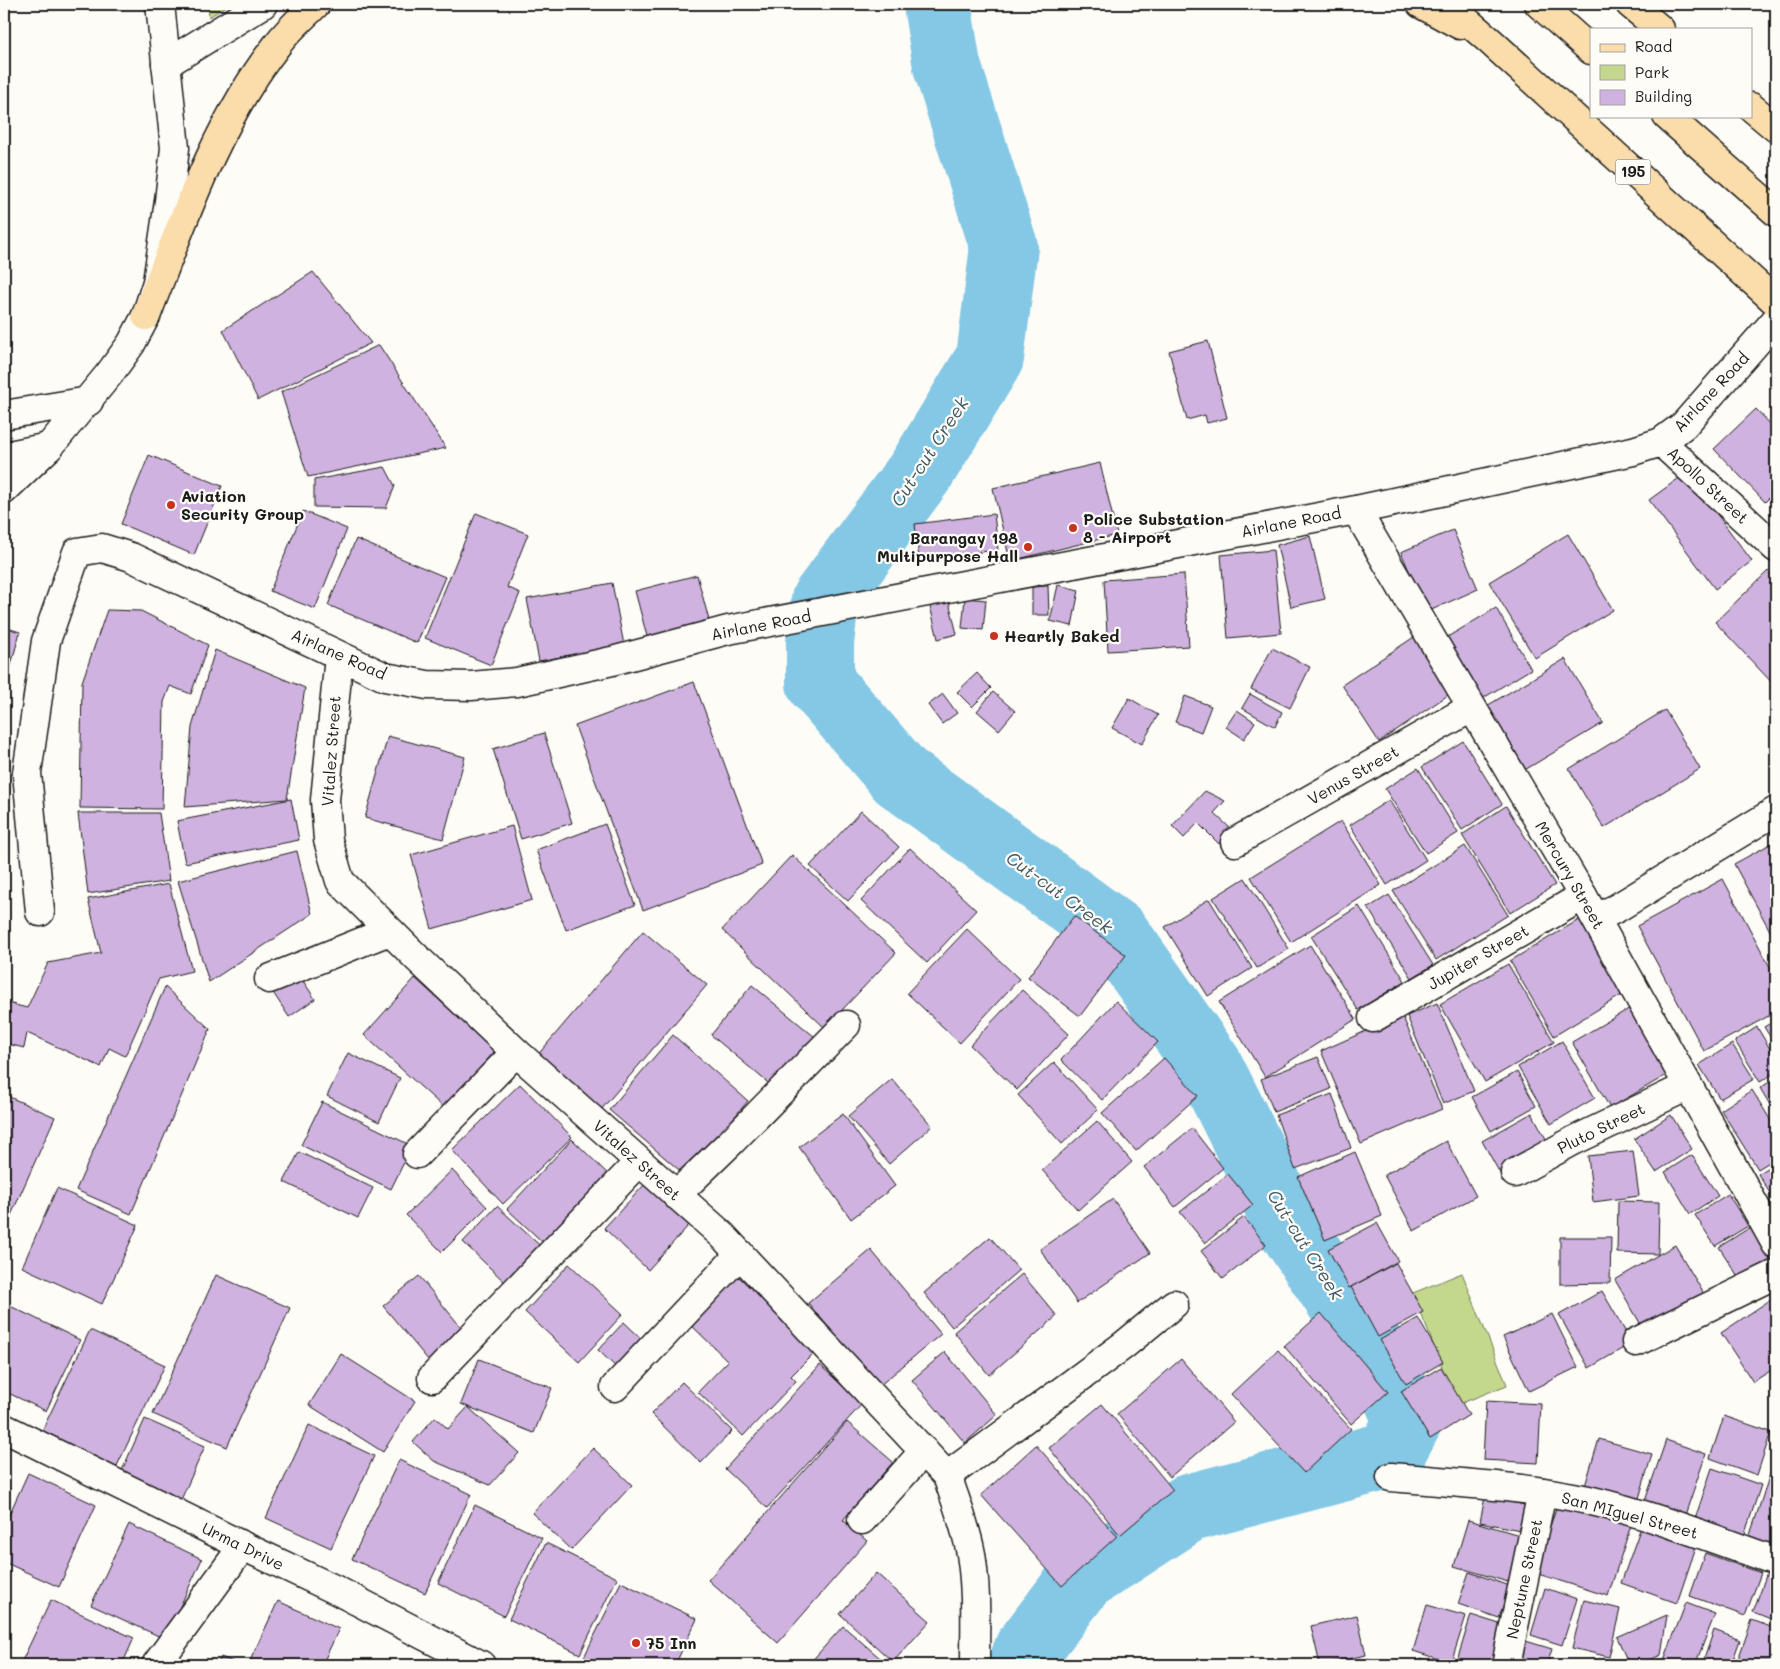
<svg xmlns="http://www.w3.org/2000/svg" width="1780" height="1669" font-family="Mali,sans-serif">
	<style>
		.green { fill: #c4d88d; stroke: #707a54 }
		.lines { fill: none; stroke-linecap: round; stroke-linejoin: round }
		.river { stroke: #84c8e5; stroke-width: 68 }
		.building { fill: #cfb2df; stroke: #1c1c1c }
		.minor-casing { stroke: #1c1c1c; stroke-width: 31 }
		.major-casing { stroke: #1c1c1c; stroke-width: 31 }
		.highway-casing { stroke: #1c1c1c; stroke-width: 31 }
		.minor { stroke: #fdfcf7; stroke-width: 28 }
		.major { stroke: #fbddab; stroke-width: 28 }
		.highway { stroke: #fbddab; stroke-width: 28 }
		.poi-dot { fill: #c8321e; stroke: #fdfcf7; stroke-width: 2 }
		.labels { text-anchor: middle; stroke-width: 4.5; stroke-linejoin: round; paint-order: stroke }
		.shield { fill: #fdfcf7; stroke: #605f5e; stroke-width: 1 }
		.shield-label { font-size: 15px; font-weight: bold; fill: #1c1c1c }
		.street-label { font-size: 16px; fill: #1c1c1c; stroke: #fdfcf7 }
		.poi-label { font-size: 16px; font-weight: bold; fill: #1c1c1c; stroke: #fdfcf7; text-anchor: start }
		.water-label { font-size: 18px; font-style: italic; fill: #405862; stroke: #fdfcf7 }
	</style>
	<rect width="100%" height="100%" fill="#fdfcf7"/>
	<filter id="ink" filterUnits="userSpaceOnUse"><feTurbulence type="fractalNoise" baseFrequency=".02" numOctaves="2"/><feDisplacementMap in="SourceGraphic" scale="10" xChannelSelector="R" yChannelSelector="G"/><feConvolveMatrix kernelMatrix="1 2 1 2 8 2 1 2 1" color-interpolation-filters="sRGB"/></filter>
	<g filter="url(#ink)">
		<g class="green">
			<polygon points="208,4 230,4 209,17"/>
			<polygon points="1462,1273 1507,1385 1457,1405 1413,1293"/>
		</g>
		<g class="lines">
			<polyline class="river" points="937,4 947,66 1004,247 990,358 921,471 825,600 820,643 820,683 900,776 1116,934 1209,1066 1283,1215 1384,1367 1408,1422 1390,1455 1189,1508 1082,1578 1028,1649 1022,1665"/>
		</g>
		<g class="building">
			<polygon points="313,272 371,343 258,400 223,330"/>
			<polygon points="1208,341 1227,418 1207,423 1205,415 1187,420 1169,351"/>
			<polygon points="379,345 446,448 308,477 281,392"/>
			<polygon points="1756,409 1776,430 1776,491 1765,502 1714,449"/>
			<polygon points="149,455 222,486 194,555 121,524"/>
			<polygon points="1100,463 1117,535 1010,561 993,488"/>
			<polygon points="385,467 395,486 386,508 314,507 314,480"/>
			<polygon points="1686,473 1752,561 1715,589 1649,500"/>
			<polygon points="303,511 347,529 315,609 270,591"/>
			<polygon points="476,513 528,534 507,587 520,593 491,665 425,638"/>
			<polygon points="994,514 998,550 919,559 915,524"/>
			<polygon points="1453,530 1478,589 1427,612 1401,552"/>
			<polygon points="1568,534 1613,610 1535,658 1489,582"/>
			<polygon points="1310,536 1325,599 1291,607 1277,545"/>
			<polygon points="356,539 445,577 417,643 328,605"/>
			<polygon points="1273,550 1281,633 1228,638 1221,555"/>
			<polygon points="1768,571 1776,580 1776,687 1715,622"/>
			<polygon points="1184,574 1189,646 1108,651 1104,580"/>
			<polygon points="697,575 711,628 649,644 635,591"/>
			<polygon points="612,583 624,645 539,661 527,599"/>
			<polygon points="1058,585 1079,590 1072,626 1050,621"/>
			<polygon points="1048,586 1049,615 1032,615 1032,587"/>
			<polygon points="965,598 986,600 983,630 962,628"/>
			<polygon points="949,602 957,634 938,639 930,606"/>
			<polygon points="1496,608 1531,669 1480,700 1444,639"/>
			<polygon points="107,610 141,611 208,645 191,694 170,686 164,702 162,809 80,808 82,682"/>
			<polygon points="4,627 20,632 4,691"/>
			<polygon points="1414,637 1451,693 1379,742 1342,685"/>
			<polygon points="1272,648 1310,667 1290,708 1251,689"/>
			<polygon points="215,650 305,688 287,799 185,807 192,727"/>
			<polygon points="1565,659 1603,723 1523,771 1485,707"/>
			<polygon points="977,673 991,688 972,707 957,692"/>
			<polygon points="694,682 762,865 643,910 575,726"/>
			<polygon points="993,692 1015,711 999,730 977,711"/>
			<polygon points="943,694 957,713 942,724 928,705"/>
			<polygon points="1250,694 1282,712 1275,727 1242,708"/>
			<polygon points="1185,696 1211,706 1201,732 1175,722"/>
			<polygon points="1129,698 1158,715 1142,744 1112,728"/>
			<polygon points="1237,710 1255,722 1244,739 1226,727"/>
			<polygon points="1665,710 1700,769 1604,828 1569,769"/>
			<polygon points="544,733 572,823 521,839 493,749"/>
			<polygon points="388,736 465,757 443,839 365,818"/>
			<polygon points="1463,741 1502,804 1462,830 1422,767"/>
			<polygon points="1418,768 1458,833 1426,853 1385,789"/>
			<polygon points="1205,791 1225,801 1214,813 1232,830 1219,844 1198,823 1184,838 1172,826"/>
			<polygon points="291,799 299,840 185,863 177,821"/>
			<polygon points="1389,800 1426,860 1387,885 1350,825"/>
			<polygon points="1506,806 1555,885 1510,913 1462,835"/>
			<polygon points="861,811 899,847 848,901 810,866"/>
			<polygon points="78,813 159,813 169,881 88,894"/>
			<polygon points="1341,821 1381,885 1291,942 1251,877"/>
			<polygon points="605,824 635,905 566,930 536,850"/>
			<polygon points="512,826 532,900 432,929 411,855"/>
			<polygon points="1776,841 1776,942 1734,864"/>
			<polygon points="1465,846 1508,915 1436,960 1393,891"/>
			<polygon points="910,848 976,910 927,963 861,901"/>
			<polygon points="297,851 312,914 209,982 178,881"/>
			<polygon points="792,855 896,953 825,1028 722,930"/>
			<polygon points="1245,878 1289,949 1257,968 1213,898"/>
			<polygon points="1723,879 1776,978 1776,1012 1704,1051 1637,926"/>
			<polygon points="169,884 192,971 159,979 125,1056 109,1048 101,1067 27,1033 24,1048 4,1043 4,1002 27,1008 48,963 101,953 88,899"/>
			<polygon points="1389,895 1433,965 1412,978 1368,908"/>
			<polygon points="1209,899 1252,968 1208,996 1165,927"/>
			<polygon points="1359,906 1405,981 1358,1010 1311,936"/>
			<polygon points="1074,916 1126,955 1080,1016 1028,977"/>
			<polygon points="1582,918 1625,993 1554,1036 1510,961"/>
			<polygon points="967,929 1019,979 960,1043 907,993"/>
			<polygon points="643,931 707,985 600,1111 536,1057"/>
			<polygon points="1310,945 1356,1019 1265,1077 1219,1002"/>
			<polygon points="1508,964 1554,1042 1485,1082 1440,1004"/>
			<polygon points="298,973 315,999 289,1017 272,991"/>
			<polygon points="415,978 495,1051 444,1108 364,1035"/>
			<polygon points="752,985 815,1037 773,1087 711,1035"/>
			<polygon points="165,987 210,1029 131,1214 76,1190"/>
			<polygon points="1022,990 1069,1034 1017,1090 970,1045"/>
			<polygon points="1116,1001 1158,1042 1102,1100 1061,1060"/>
			<polygon points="1437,1003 1474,1091 1443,1104 1407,1016"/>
			<polygon points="1632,1007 1670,1073 1610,1108 1572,1042"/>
			<polygon points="1402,1015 1442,1109 1361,1144 1321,1051"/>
			<polygon points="1776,1020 1776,1046 1764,1027"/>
			<polygon points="1757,1027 1776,1059 1776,1072 1760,1082 1735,1041"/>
			<polygon points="673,1035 748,1101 685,1175 609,1110"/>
			<polygon points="1562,1041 1595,1098 1551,1124 1518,1067"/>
			<polygon points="1732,1044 1754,1079 1720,1099 1699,1065"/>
			<polygon points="348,1053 400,1078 379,1122 327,1096"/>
			<polygon points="1318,1057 1331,1089 1274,1112 1261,1079"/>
			<polygon points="1164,1058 1198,1096 1136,1151 1102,1113"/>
			<polygon points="1054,1062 1098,1110 1062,1144 1018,1095"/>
			<polygon points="1517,1072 1536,1106 1491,1131 1472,1097"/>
			<polygon points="1776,1078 1776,1115 1760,1088"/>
			<polygon points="892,1079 932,1126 889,1164 848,1116"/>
			<polygon points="520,1084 572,1137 503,1204 452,1150"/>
			<polygon points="1752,1090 1776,1129 1776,1158 1758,1169 1721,1110"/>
			<polygon points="1332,1094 1351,1148 1295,1169 1276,1115"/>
			<polygon points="5,1095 55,1117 4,1231 4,1098"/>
			<polygon points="322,1102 412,1146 391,1189 301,1145"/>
			<polygon points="1532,1113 1552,1150 1502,1177 1482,1141"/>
			<polygon points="843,1114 895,1186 851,1219 799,1147"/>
			<polygon points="1671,1115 1692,1149 1656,1172 1634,1139"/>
			<polygon points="1097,1121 1132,1162 1078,1210 1042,1170"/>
			<polygon points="1192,1128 1223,1168 1175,1207 1144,1167"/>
			<polygon points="572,1139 613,1179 549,1248 507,1209"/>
			<polygon points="1446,1141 1476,1196 1414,1231 1384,1175"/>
			<polygon points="1633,1151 1639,1196 1593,1202 1588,1156"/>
			<polygon points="299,1152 373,1188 358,1218 284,1182"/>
			<polygon points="1355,1152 1382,1216 1325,1240 1298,1177"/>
			<polygon points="1692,1155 1718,1196 1690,1214 1665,1172"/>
			<polygon points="1776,1163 1776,1203 1758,1174"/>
			<polygon points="452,1170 487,1207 442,1252 406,1215"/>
			<polygon points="1228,1174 1253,1205 1205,1243 1180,1212"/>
			<polygon points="646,1183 689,1225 648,1270 604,1228"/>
			<polygon points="57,1188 138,1225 102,1304 22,1267"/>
			<polygon points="1728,1194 1748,1226 1715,1246 1695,1215"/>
			<polygon points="1113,1199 1150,1253 1077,1303 1040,1249"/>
			<polygon points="1618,1201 1659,1202 1658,1254 1617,1253"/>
			<polygon points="497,1206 548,1253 513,1290 463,1242"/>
			<polygon points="1244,1217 1266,1245 1223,1279 1201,1251"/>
			<polygon points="1377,1223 1398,1261 1349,1288 1328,1249"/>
			<polygon points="1754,1225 1776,1261 1743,1284 1719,1247"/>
			<polygon points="990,1237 1019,1270 952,1327 924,1293"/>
			<polygon points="1560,1237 1611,1237 1610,1283 1560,1284"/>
			<polygon points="1675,1245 1707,1299 1647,1335 1615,1280"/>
			<polygon points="871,1250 941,1334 879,1386 808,1303"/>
			<polygon points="1396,1263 1423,1312 1378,1337 1351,1287"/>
			<polygon points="569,1264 623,1314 579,1362 525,1312"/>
			<polygon points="734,1272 816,1351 791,1376 796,1381 743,1436 698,1392 728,1361 687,1321"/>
			<polygon points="1022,1274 1057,1316 989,1375 954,1332"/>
			<polygon points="216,1275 290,1308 227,1447 153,1414"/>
			<polygon points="419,1276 465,1332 429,1361 383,1306"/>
			<polygon points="1602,1291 1632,1343 1589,1368 1559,1315"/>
			<polygon points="1776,1296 1776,1367 1753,1382 1721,1333"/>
			<polygon points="6,1304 80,1340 46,1411 4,1391 4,1310"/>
			<polygon points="1321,1313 1388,1392 1351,1424 1284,1346"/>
			<polygon points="1552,1314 1578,1367 1529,1391 1503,1337"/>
			<polygon points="1418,1318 1443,1362 1406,1384 1380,1340"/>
			<polygon points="624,1322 646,1343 620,1371 598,1350"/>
			<polygon points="90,1330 165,1365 115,1470 40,1435"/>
			<polygon points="1278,1350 1351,1429 1304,1473 1231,1394"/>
			<polygon points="945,1352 997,1415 965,1443 912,1380"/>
			<polygon points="341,1354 415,1401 383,1452 309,1405"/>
			<polygon points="479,1359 552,1388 534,1433 461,1404"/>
			<polygon points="1181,1359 1234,1422 1170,1477 1117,1414"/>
			<polygon points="820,1365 862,1404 767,1508 725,1469"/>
			<polygon points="1441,1367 1469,1415 1430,1439 1401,1391"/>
			<polygon points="682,1382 732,1431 701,1463 651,1414"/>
			<polygon points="1486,1401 1541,1404 1538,1463 1483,1460"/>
			<polygon points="1102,1404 1173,1490 1120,1535 1049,1448"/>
			<polygon points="468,1407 519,1453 490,1485 434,1461 413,1442 435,1417 448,1429"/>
			<polygon points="1724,1416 1771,1432 1757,1475 1710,1458"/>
			<polygon points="145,1419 205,1446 180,1502 120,1475"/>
			<polygon points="847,1422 893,1462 843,1520 867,1541 778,1643 708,1580"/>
			<polygon points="309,1425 374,1456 331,1548 266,1518"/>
			<polygon points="1599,1439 1652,1454 1637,1505 1584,1489"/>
			<polygon points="1666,1440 1706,1454 1685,1515 1645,1501"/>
			<polygon points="1036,1445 1117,1536 1062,1586 981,1495"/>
			<polygon points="593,1448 632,1485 571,1550 532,1513"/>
			<polygon points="399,1460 471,1494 425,1593 352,1559"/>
			<polygon points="1712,1468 1761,1485 1743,1539 1694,1522"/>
			<polygon points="1771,1471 1776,1473 1776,1554 1747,1544"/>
			<polygon points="28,1473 96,1505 59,1587 4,1562 4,1526"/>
			<polygon points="1485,1497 1530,1506 1525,1531 1480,1522"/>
			<polygon points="1558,1502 1631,1525 1608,1596 1535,1573"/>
			<polygon points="475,1505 542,1538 504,1616 438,1583"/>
			<polygon points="1468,1520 1523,1536 1508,1582 1454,1566"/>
			<polygon points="129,1524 202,1559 165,1639 91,1605"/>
			<polygon points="1642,1524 1697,1544 1677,1603 1621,1583"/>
			<polygon points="546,1543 617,1578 580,1654 509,1619"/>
			<polygon points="1705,1553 1761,1573 1745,1616 1690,1596"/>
			<polygon points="1768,1570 1776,1573 1776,1621 1753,1612"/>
			<polygon points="1469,1572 1510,1586 1499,1618 1458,1604"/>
			<polygon points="876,1573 930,1621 893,1662 840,1614"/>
			<polygon points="621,1582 697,1619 675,1665 596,1665 583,1659"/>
			<polygon points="1545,1588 1577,1599 1562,1645 1531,1635"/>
			<polygon points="51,1600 134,1638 122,1665 20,1665"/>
			<polygon points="1584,1600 1620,1609 1609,1657 1572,1648"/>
			<polygon points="278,1601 339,1629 322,1665 248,1665"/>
			<polygon points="1686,1603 1715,1614 1695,1665 1676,1665 1664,1660"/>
			<polygon points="1427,1605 1466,1616 1451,1663 1413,1651"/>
			<polygon points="1357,1615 1366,1655 1320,1665 1311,1626"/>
			<polygon points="1471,1615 1512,1628 1501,1665 1456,1664"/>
			<polygon points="1667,1615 1661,1655 1637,1665 1629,1665 1617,1637"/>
			<polygon points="1752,1620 1776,1629 1776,1665 1736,1665"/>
			<polygon points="843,1626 880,1658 874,1665 808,1665"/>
			<polygon points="1714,1630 1740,1640 1731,1665 1702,1665"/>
			<polygon points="1519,1639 1552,1649 1547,1665 1530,1665 1513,1661"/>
			<polygon points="221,1657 240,1665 217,1665"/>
			<polygon points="1421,1658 1441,1665 1418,1665"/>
			<polygon points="1369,1659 1370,1665 1341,1665"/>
		</g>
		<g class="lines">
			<g class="minor-casing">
				<g id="minor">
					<polyline points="166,64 263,4"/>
					<polyline points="4,415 89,401"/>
					<polyline points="1661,442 1776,548"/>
					<polyline points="4,456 49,447"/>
					<polyline points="4,490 49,447 110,373 131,344 146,316 157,282 169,201 175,148 160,4"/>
					<polyline points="1356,510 1583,896 1776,1244"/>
					<path d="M339 656 325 800 328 840 340 881 418 959 516 1052 722 1235 947 1476C956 1501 966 1527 971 1554 977 1591 975 1628 975 1665"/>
					<polyline points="1235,842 1471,708"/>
					<polyline points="40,912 27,773 46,641 77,552 102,548 131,557 385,677 427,685 471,686 517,682 612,661 728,630 1356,510 1633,451 1661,442 1684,425 1776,320"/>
					<polyline points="1596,918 1617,908 1776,811"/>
					<polyline points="269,979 389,931"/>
					<polyline points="1373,1018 1583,896"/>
					<polyline points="417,1154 516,1052"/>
					<polyline points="1515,1173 1573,1141 1688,1086"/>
					<polyline points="676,1195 732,1141 846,1025"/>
					<polyline points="1636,1342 1776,1274"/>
					<polyline points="432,1378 639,1162"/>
					<polyline points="615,1387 740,1254"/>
					<polyline points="4,1428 243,1546 336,1590 481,1665"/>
					<polyline points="947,1476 1124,1345 1174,1304"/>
					<path d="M1391 1477C1456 1483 1525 1486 1588 1500 1652 1515 1714 1539 1776 1561"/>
					<polyline points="862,1520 924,1451"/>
					<polyline points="156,1665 243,1546"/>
					<polyline points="1506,1665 1542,1492"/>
				</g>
			</g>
			<g class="major-casing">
				<g id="major">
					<polyline points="1421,4 1460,25"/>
					<polyline points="1447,4 1490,41 1776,302"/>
					<polyline points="1630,4 1660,29"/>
					<polyline points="1751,107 1776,128"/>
					<path d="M146 316C182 224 216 123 277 45 288 30 303 17 316 4"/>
				</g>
			</g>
			<g class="highway-casing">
				<g id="highway">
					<polyline points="1539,4 1591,50"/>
					<polyline points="1667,116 1776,212"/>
				</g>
			</g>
			<use href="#minor" class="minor"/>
			<use href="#major" class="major"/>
			<use href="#highway" class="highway"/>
		</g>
	</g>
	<g class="poi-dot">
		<circle cx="171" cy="505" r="5"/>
		<circle cx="1073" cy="528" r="5"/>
		<circle cx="1028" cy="547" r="5"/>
		<circle cx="994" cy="636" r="5"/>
		<circle cx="636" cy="1643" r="5"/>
	</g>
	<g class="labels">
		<rect class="shield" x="1615.5" y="159.5" width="35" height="25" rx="4"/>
		<g class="shield-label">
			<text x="1633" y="177">195</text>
		</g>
		<g class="street-label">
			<text transform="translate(1711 392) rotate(-47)" y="6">Airlane Road</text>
			<text transform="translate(1708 485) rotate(43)" y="6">Apollo Street</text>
			<text transform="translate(1291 522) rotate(-11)" y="6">Airlane Road</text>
			<text transform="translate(761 625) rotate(-11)" y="6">Airlane Road</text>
			<text transform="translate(339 654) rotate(24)" y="6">Airlane Road</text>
			<text transform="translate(331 751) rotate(-86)" y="6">Vitalez Street</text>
			<text transform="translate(1353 775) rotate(-30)" y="6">Venus Street</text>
			<text transform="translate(1570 875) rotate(60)" y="6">Mercury Street</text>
			<text transform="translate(1478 957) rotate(-30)" y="6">Jupiter Street</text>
			<text transform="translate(1601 1128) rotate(-26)" y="6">Pluto Street</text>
			<text transform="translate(637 1160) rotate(42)" y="6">Vitalez Street</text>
			<text transform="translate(1630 1515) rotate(15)" y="6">San MIguel Street</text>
			<text transform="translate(243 1546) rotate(26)" y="6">Urma Drive</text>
			<text transform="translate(1524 1579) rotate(-78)" y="6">Neptune Street</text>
		</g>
		<g class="poi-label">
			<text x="181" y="502">Aviation<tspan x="181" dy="18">Security Group</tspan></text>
			<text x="1083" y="525">Police Substation<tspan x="1083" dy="18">8 - Airport</tspan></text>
			<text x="1018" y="544" text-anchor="end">Barangay 198<tspan x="1018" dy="18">Multipurpose Hall</tspan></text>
			<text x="1004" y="642">Heartly Baked</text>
			<text x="646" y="1649">75 Inn</text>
		</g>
		<g class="water-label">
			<text transform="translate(930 452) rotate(-57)" y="6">Cut-cut Creek</text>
			<text transform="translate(1059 893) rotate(36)" y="6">Cut-cut Creek</text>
			<text transform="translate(1305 1245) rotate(58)" y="6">Cut-cut Creek</text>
		</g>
	</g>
	<rect width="1780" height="1669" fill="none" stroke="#fdfcf7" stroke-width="20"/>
	<rect x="10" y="10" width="1760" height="1649" fill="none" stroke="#1c1c1c" stroke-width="2" filter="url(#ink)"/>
	<rect x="1590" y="28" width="162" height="90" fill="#fdfcf7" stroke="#a3a29f"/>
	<rect x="1600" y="44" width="25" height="8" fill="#fbddab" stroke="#a3a29f"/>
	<text x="1635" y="52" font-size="15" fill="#1c1c1c">Road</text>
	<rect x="1600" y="65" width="25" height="15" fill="#c4d88d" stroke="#a3a29f"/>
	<text x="1635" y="78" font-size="15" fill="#1c1c1c">Park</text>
	<rect x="1600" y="90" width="25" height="15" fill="#cfb2df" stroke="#a3a29f"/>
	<text x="1635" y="102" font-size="15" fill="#1c1c1c">Building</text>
</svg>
